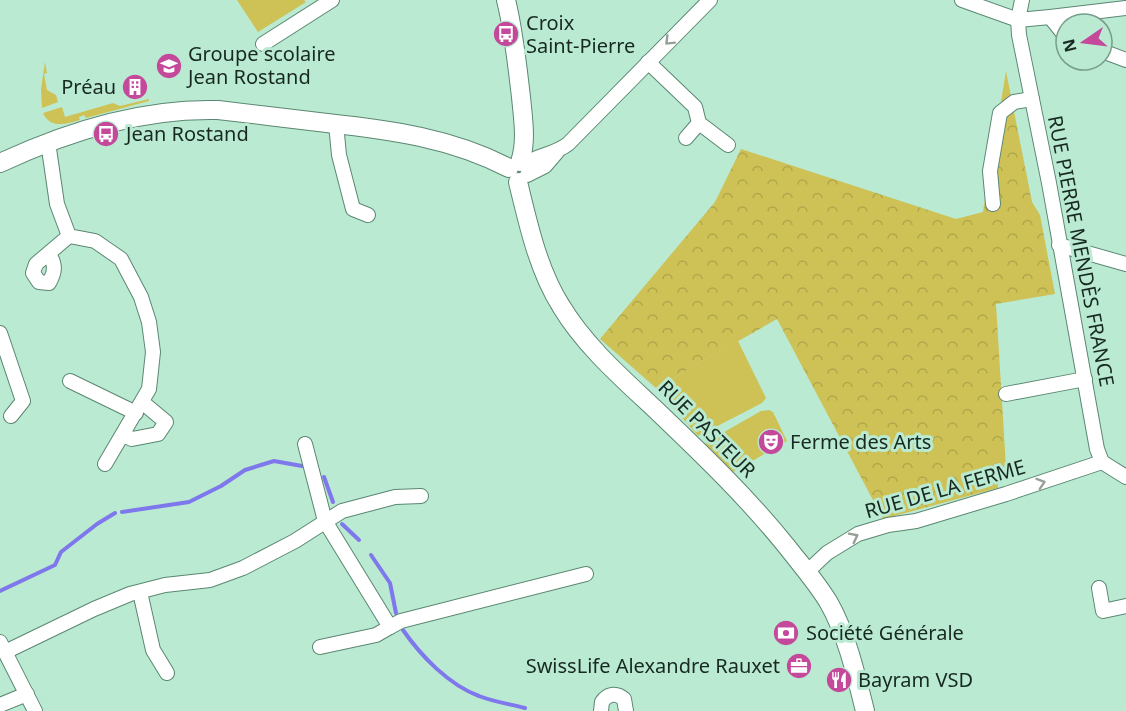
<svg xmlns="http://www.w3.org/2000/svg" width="1126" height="711" font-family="'Noto Sans',sans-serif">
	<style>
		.grass { fill: #cec256 }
		.forest { fill: url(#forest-crowns) }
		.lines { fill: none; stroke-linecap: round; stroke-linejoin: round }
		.stream { stroke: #7f78ec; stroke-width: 4 }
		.street-casing { stroke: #5b8772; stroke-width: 16 }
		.secondary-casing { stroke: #5b8772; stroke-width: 20 }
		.street { stroke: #fff; stroke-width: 14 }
		.secondary { stroke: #fff; stroke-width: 18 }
		.oneway { stroke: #979f9b }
		.labels { text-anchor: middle; stroke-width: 6; stroke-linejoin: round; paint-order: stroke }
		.poi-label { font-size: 20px; fill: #172921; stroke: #baead2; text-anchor: start }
		.street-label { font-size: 20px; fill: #172921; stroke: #baead2 }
	</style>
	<defs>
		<pattern id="forest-crowns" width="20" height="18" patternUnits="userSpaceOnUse" patternTransform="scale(1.5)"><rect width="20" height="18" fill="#cec256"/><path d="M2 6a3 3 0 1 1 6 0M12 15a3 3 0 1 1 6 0" fill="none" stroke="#b0a74b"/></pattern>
	</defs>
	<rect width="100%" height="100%" fill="#baead2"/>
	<g class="grass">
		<polygon points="237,0 304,0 306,2 258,32"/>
		<polygon points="45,62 47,73 44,74 47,90 56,95 58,102 42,108 41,89"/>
		<path d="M149 99V101L86 118 84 115 79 117 80 120C66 124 50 129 43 113L62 107 65 117 113 103 120 106Z"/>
		<polygon points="738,341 766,398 762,403 698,436 656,388"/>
		<polygon points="769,410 773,412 787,441 731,473 705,443 761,411"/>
	</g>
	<polygon class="forest" points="1006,71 1032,202 1040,215 1055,294 996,304 1006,467 998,479 998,488 883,519 777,319 656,388 600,339 715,202 741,149 956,219 983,212"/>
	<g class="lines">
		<g class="stream">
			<polyline points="324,477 333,502"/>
			<polyline points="122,512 189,502 221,486 245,470 274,461 302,466"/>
			<polyline points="342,524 359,540"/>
			<polyline points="371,555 390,583 396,613"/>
			<polyline points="0,591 55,565 61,552 97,524 115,513"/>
			<path d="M403 630C421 656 449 685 479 696 494 702 510 704 525 708"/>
		</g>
		<g class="street-casing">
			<g id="street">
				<polyline points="962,0 1018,20 1050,17 1066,37"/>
				<polyline points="1022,0 1018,20 1019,35 1049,183 1097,449 1102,462 1126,477"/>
				<polyline points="1050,17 1126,8"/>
				<polyline points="263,44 332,0"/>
				<polyline points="1102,51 1126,60"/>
				<polyline points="648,62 695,107 699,123 728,145"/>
				<polyline points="336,124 339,155 353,209 368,215"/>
				<polyline points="686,138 699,123"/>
				<polyline points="48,142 57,204 69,236 95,241 121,259 141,297 149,322 153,352 149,389 105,464"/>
				<path d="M524 164C539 155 555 154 568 144L710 0"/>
				<polyline points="527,175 545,166 557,152"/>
				<polyline points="993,204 990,171 1000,113 1014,102 1032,99"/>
				<polyline points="1059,245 1126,264"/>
				<path d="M49 254C56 265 55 272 49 283L39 282 33 273 36 264 69 236"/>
				<polyline points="0,333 23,401 11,416"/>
				<polyline points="70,381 136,413"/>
				<polyline points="1006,394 1085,379"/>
				<polyline points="123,435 132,439 158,434 166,422 142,402"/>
				<polyline points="305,444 325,521 390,627 376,635 320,647"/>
				<polyline points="807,572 827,553 858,534 888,525 916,521 1006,494 1102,462"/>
				<polyline points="1099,588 1103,611 1126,606"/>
				<polyline points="140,592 153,650 167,673"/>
				<polyline points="390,627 401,621 586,574"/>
				<polyline points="0,642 35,711"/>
				<polyline points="5,652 94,609 130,594 165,585 210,580 243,568 295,541 342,511 395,497 421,496"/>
				<polyline points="0,705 27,694"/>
				<path d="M601 711 602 702C607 694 616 692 624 699L626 711"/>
			</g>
		</g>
		<g class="secondary-casing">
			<g id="secondary">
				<path d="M506 0C514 32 517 64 521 97 523 119 527 141 520 162"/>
				<path d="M0 163C68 131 142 108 218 110 254 114 291 119 327 123 391 130 451 138 509 168"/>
				<path d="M518 182C528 223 538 270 561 306 585 346 622 378 656 410 702 454 748 498 788 548 802 566 817 583 829 603 847 635 856 675 865 711"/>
			</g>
		</g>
		<use href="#street" class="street"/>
		<use href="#secondary" class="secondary"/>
	</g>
	<defs><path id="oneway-chevron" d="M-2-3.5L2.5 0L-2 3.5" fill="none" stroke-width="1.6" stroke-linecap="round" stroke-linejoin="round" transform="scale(1.5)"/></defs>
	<g class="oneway">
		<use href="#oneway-chevron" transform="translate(669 41) rotate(135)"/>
		<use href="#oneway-chevron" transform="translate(1041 483) rotate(-18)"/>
		<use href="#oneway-chevron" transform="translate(854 537) rotate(-27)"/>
	</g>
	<defs>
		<g id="bus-disc" transform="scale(1.35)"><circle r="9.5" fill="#c4499b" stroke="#baead2"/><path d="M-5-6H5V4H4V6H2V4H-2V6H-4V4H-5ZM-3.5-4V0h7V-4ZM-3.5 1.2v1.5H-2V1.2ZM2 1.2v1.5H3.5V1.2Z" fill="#fff"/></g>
		<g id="school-disc" transform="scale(1.35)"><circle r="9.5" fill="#c4499b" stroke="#baead2"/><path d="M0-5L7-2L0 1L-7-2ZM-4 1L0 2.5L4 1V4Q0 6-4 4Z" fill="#fff"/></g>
		<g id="building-disc" transform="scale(1.35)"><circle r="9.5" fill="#c4499b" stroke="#baead2"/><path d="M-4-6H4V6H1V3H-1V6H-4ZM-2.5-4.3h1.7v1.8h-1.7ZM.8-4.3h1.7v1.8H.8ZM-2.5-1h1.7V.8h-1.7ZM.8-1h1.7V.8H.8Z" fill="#fff"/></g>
		<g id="theatre-disc" transform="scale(1.35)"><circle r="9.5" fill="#c4499b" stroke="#baead2"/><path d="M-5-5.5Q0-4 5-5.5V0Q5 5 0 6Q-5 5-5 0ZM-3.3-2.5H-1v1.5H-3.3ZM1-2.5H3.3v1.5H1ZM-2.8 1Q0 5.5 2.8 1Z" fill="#fff"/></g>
		<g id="bank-disc" transform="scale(1.35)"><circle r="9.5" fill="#c4499b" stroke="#baead2"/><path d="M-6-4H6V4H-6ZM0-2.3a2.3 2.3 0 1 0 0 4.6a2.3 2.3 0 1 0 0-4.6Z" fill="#fff"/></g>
		<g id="office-disc" transform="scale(1.35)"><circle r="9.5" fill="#c4499b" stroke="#baead2"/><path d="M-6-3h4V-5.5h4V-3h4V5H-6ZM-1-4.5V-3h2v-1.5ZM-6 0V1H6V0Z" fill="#fff"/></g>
		<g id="restaurant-disc" transform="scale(1.35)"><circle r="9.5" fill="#c4499b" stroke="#baead2"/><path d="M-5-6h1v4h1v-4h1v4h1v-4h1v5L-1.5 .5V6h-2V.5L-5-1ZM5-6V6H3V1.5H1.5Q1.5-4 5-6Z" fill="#fff"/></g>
	</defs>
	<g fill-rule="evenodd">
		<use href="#bus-disc" x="506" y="34"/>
		<use href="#school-disc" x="169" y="66"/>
		<use href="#building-disc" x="135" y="87"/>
		<use href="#bus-disc" x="106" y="134"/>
		<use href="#theatre-disc" x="771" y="442"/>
		<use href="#bank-disc" x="786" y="633"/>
		<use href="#office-disc" x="799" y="666"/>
		<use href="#restaurant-disc" x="839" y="680"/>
	</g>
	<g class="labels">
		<g class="poi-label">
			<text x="526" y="30">Croix<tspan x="526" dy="23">Saint-Pierre</tspan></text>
			<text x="188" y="61">Groupe scolaire<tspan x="188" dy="23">Jean Rostand</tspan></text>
			<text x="116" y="94" text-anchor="end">Préau</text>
			<text x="126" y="141">Jean Rostand</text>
			<text x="790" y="449">Ferme des Arts</text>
			<text x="806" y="640">Société Générale</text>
			<text x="780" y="673" text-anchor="end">SwissLife Alexandre Rauxet</text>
			<text x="858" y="687">Bayram VSD</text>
		</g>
		<g class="street-label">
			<text transform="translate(1081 251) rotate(79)" y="7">RUE PIERRE MENDÈS FRANCE</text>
			<text transform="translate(707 429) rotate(45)" y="7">RUE PASTEUR</text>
			<text transform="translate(945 489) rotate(-16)" y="7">RUE DE LA FERME</text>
		</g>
	</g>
	<g transform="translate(1084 42) rotate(256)"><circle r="28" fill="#baead2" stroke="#799d8b" stroke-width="1.5"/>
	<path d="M0-4.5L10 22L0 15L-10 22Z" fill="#c4499b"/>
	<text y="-9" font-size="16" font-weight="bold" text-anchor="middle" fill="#172921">N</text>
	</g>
</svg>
